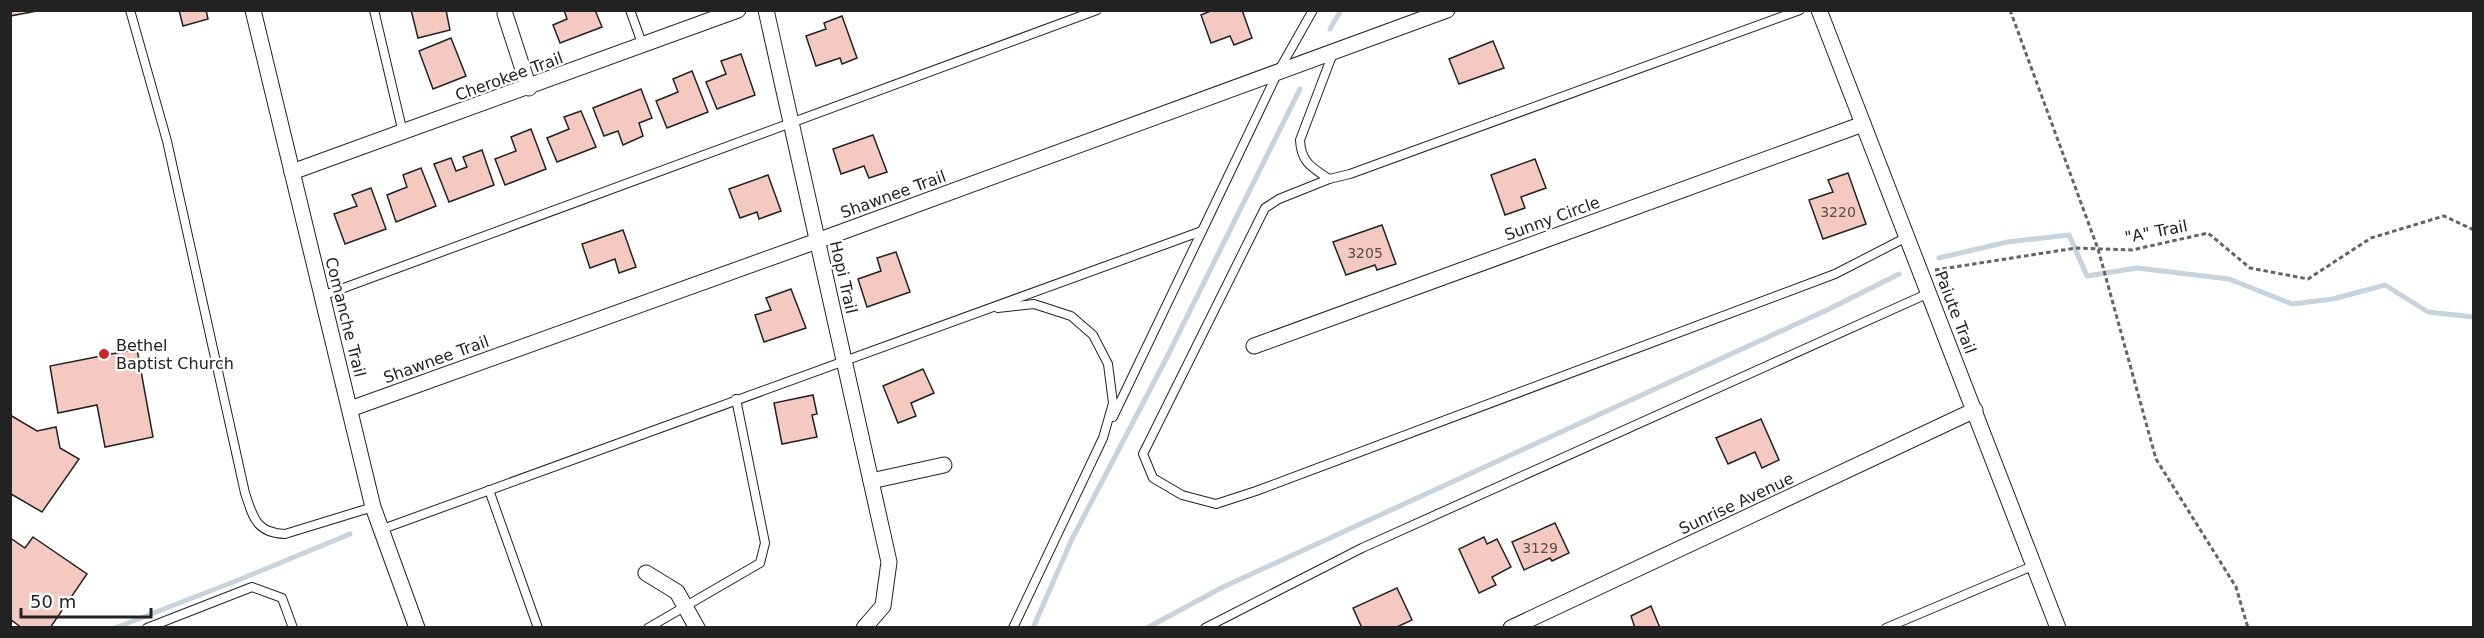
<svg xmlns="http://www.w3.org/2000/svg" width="2484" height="638" font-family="'DejaVu Sans',sans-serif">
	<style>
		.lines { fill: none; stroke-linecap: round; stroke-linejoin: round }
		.stream { stroke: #c7d3dd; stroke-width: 5 }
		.building { fill: #f3c9c0; stroke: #222; stroke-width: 1.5 }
		.service-casing { stroke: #222; stroke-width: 10 }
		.minor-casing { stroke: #222; stroke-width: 17 }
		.path { stroke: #646464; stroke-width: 3; stroke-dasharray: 4.5 3; stroke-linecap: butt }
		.service { stroke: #fff; stroke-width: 8 }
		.minor { stroke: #fff; stroke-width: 15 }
		.poi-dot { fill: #c62828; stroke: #fff; stroke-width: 2 }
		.labels { text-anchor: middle; stroke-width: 4.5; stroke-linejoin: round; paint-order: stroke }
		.number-label { font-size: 14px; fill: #564c4a }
		.street-label { font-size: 16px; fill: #222; stroke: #fff }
		.poi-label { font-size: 16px; fill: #222; stroke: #fff; text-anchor: start }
	</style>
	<rect width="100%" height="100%" fill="#fff"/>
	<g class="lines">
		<g class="stream">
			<polyline points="1330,29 1341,10"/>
			<polyline points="1939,258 2007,242 2069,235 2087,276 2137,268 2229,279 2292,304 2333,299 2385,285 2428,312 2474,317"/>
			<polyline points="115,628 241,579 350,534"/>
			<polyline points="1033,628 1072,539 1166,359 1300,89"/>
			<polyline points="1147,628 1221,588 1829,309 1899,274"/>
		</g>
	</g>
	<g class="building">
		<polygon points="10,10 42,10 10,16"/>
		<polygon points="179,10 206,10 208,19 183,26"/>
		<polygon points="411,10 446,10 450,30 418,38"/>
		<polygon points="564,10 595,10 602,27 560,43 553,25 567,19"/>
		<polygon points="1213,10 1242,10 1252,38 1234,45 1230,36 1211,43 1201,15"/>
		<polygon points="842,16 857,58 842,64 840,58 816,66 806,36 826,29 824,23"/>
		<polygon points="451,38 466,76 433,89 419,51"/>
		<polygon points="1493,41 1504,68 1459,84 1449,59"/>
		<polygon points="741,54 755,95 717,109 706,82 726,74 721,61"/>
		<polygon points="692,71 708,112 667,128 656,101 678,92 673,79"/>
		<polygon points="641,89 652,118 639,123 643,136 623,145 618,131 604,136 593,108"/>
		<polygon points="581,111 596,147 557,162 547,138 569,129 564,117"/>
		<polygon points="531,129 546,169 505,185 495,159 516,151 511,137"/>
		<polygon points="873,135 887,172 869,178 864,166 841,174 833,149"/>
		<polygon points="482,150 494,185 449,202 434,164 451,158 456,171 467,167 463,157"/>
		<polygon points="1535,159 1546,188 1521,197 1525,208 1505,215 1491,175"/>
		<polygon points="421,168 436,206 396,222 387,195 407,187 403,175"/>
		<polygon points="1848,173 1866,224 1823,239 1809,200 1833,192 1828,180"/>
		<polygon points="768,175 781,211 759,219 757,212 740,218 729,189"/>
		<polygon points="371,188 386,229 345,244 334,214 357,206 352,195"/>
		<polygon points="1382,225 1396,264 1377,270 1375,265 1346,275 1333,242"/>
		<polygon points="623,230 636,267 619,273 615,259 590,268 582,244"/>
		<polygon points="896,252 910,292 867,307 858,279 881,271 877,258"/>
		<polygon points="791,289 806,328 764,342 755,315 771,310 766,298"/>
		<polygon points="137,349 153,437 105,447 97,405 58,413 50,366"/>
		<polygon points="923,369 934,393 911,403 916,416 898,423 883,386"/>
		<polygon points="813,395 817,414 812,415 817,437 782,444 774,403"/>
		<polygon points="10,415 37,431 56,427 60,448 79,459 42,512 11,494"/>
		<polygon points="1761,419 1779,460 1762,468 1755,452 1728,464 1716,438"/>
		<polygon points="1555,523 1569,553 1552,561 1550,558 1524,570 1512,542"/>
		<polygon points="33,537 87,574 50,628 22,628 10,619 10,538 25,548"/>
		<polygon points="1484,537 1487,544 1497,539 1511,567 1492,577 1496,585 1479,593 1459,549"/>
		<polygon points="1397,588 1412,620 1395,628 1362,628 1353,608"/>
		<polygon points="1651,606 1660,628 1635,628 1631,616"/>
	</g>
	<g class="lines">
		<g class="service-casing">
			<g id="service">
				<path d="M130 10 167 141 245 493C253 517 256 533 285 534L373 507"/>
				<polyline points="374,10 403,133"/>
				<polyline points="630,10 643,46"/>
				<path d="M1333 53 1300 140C1301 162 1311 167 1329 179L1350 174 1800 10"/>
				<polyline points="1329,179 1279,199 1265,208 1143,454 1153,478 1182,495 1216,504 1256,491 1835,274 1907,237"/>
				<polyline points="322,296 1097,10"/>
				<polyline points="998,308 1034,304 1071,316 1093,335 1108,364 1113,403 1103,438 1013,628"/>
				<polyline points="1113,417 1202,231"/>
				<polyline points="489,490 538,628"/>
				<polyline points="380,530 1202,231 1278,72 1313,10"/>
				<polyline points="147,628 252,587 282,598 293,628"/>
				<polyline points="648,628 760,563 765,543 736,399"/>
				<polyline points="1205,628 1362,548 1929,293"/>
				<polyline points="1886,628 2035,565"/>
			</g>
		</g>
		<g class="minor-casing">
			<g id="minor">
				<polyline points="253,10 373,507 417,628"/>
				<polyline points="766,10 889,562 883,606 864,628"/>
				<polyline points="1819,10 2058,628"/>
				<polyline points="505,14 529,88"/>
				<polyline points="292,172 738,10"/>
				<polyline points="1254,346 1863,124"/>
				<polyline points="350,409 817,241 1447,10"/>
				<polyline points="871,481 944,465"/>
				<polyline points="646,573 677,592 697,628"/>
				<polyline points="1511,628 1975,410"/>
			</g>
		</g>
		<g class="path">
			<polyline points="2010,10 2098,249 2156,459 2236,587 2248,628"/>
			<polyline points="1935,270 2076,248 2132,250 2208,233 2250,268 2308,279 2371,238 2444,216 2474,230"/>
		</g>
		<use href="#service" class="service"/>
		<use href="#minor" class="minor"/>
	</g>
	<circle class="poi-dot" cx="104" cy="354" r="6"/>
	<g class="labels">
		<g class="number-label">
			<text x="1838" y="217">3220</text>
			<text x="1365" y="258">3205</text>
			<text x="1540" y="553">3129</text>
		</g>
		<g class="street-label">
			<text transform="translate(509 76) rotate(-20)" y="6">Cherokee Trail</text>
			<text transform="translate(893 194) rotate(-20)" y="6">Shawnee Trail</text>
			<text transform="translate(1552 218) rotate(-20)" y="6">Sunny Circle</text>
			<text transform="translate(2156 231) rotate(-11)" y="6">"A" Trail</text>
			<text transform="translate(844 277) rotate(77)" y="6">Hopi Trail</text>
			<text transform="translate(1956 312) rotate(69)" y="6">Paiute Trail</text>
			<text transform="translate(346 317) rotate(76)" y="6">Comanche Trail</text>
			<text transform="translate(436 359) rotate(-20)" y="6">Shawnee Trail</text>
			<text transform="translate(1736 503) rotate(-25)" y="6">Sunrise Avenue</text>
		</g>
		<g class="poi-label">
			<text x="116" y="351">Bethel<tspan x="116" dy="18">Baptist Church</tspan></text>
		</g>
	</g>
	<rect width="2484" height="638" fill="none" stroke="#222222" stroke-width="24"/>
	<path d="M21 608v9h130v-9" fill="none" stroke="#222222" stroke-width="3"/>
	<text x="30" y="608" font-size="18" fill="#222222" stroke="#ffffff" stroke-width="4.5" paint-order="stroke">50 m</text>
</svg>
